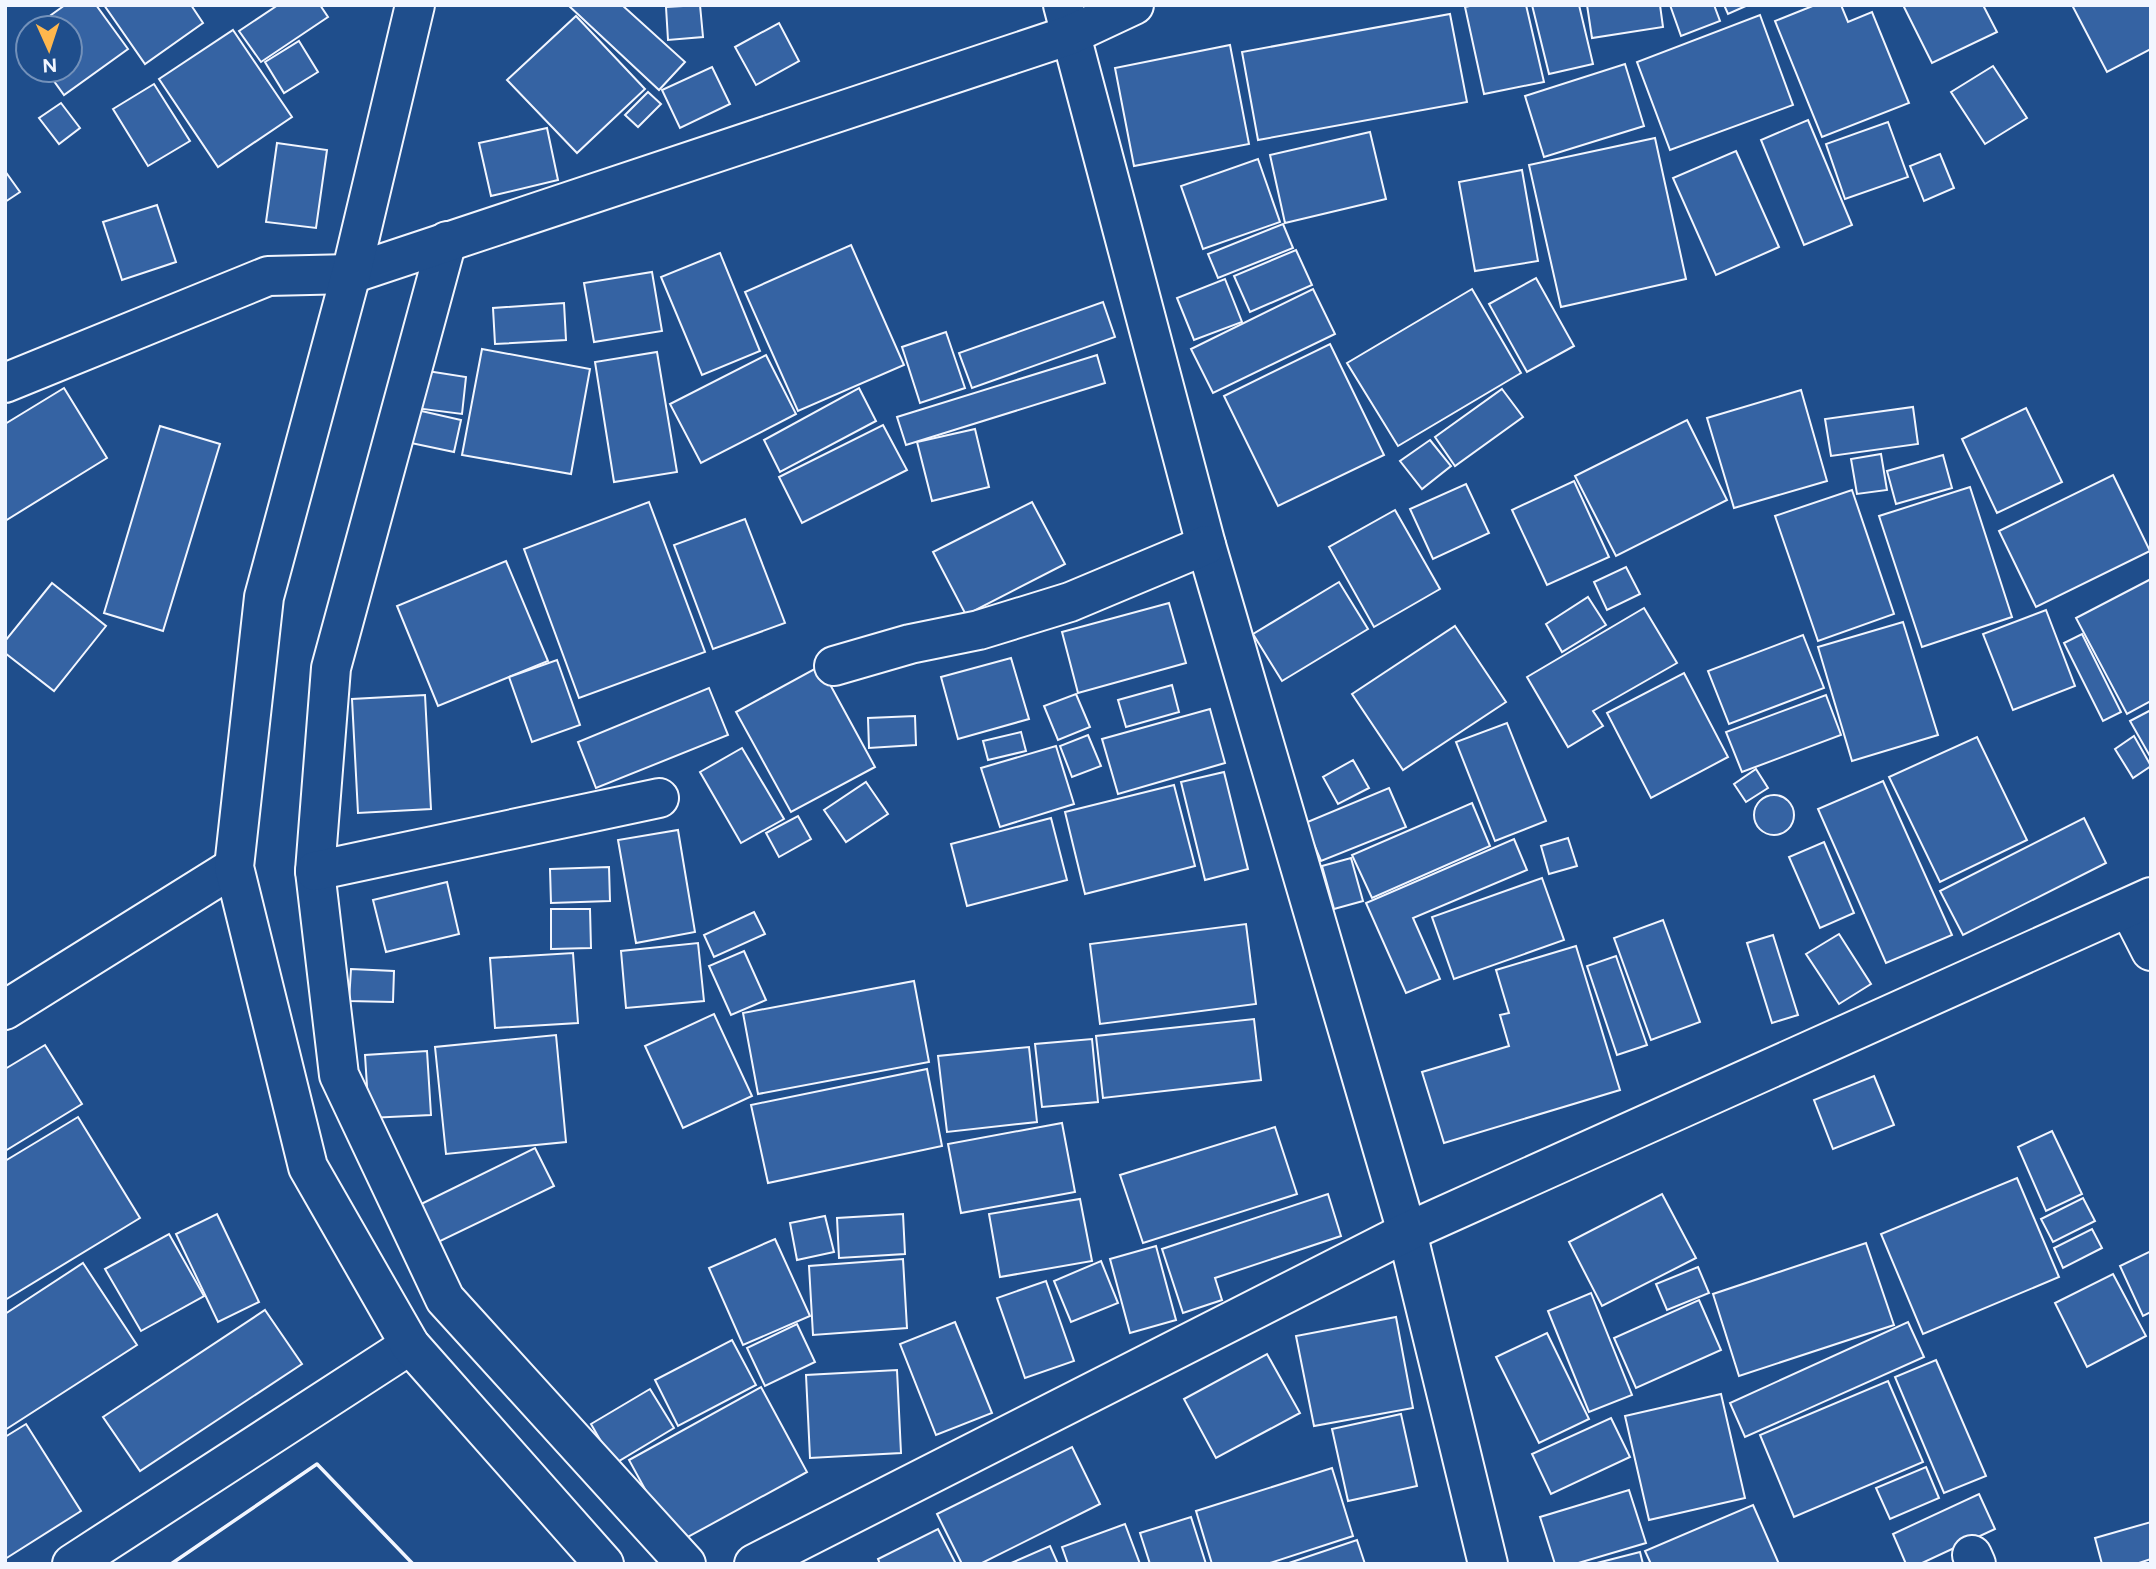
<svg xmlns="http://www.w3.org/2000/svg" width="2156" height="1569" font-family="Figtree,sans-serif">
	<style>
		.building { fill: #3563a3; stroke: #f2f6ff; stroke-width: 2 }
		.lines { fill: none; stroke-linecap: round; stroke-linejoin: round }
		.minor-casing { stroke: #f2f6ff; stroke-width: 42 }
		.major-casing { stroke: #f2f6ff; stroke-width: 42 }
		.minor { stroke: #1f4e8c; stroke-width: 38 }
		.major { stroke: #1f4e8c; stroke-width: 38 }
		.wall { stroke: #f2f6ff; stroke-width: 3.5 }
	</style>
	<rect width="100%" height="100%" fill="#1f4e8c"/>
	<g class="building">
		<polygon points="65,5 96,5 128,49 64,95 46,70 70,70 70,28 33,28"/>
		<polygon points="104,5 191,5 203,23 145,64"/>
		<polygon points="278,5 320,5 328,17 261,62 239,31"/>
		<polygon points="568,5 622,5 685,62 659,90"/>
		<polygon points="700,5 703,37 668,40 666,7"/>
		<polygon points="1474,5 1526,5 1544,82 1484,94 1465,7"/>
		<polygon points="1532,5 1579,5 1593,64 1549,74"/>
		<polygon points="1587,5 1660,5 1663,27 1592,38"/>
		<polygon points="1670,5 1714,5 1720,21 1681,36"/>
		<polygon points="1724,5 1748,5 1728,14"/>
		<polygon points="1815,5 1841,5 1848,22 1872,12 1909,103 1822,137 1775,21"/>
		<polygon points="1903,5 1983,5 1997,32 1932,63"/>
		<polygon points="2072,5 2151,5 2151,49 2107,72"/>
		<polygon points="1450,14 1467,102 1258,140 1242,52"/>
		<polygon points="1760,15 1793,105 1670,150 1637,62"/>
		<polygon points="576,16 645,89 577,153 507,80"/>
		<polygon points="779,23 799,61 756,85 735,47"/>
		<polygon points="233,30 292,117 218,167 159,79"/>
		<polygon points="299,41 318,72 284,93 265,62"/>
		<polygon points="1230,45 1249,144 1134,166 1115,68"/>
		<polygon points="1625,64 1644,126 1544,157 1525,96"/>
		<polygon points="1993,66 2027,118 1985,144 1951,92"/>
		<polygon points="712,67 730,104 680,128 662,90"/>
		<polygon points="154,84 190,141 148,166 113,109"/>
		<polygon points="648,92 661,104 638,127 625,115"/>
		<polygon points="61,103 80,128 59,144 39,118"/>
		<polygon points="1808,120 1852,225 1804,245 1761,140"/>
		<polygon points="1888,122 1908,177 1845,199 1826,144"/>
		<polygon points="547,128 558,180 491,196 479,143"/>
		<polygon points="1370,132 1386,199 1285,223 1270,155"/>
		<polygon points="1655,138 1686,279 1561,307 1529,165"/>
		<polygon points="277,143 327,150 316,228 266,222"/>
		<polygon points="1736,151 1779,247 1716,275 1673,178"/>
		<polygon points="1940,154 1954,188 1924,201 1910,166"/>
		<polygon points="1258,159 1280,222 1203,249 1181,186"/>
		<polygon points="1522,170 1538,261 1475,271 1459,182"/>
		<polygon points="5,171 20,192 5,202"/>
		<polygon points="157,205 176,262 122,280 103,222"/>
		<polygon points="1283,224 1293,248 1218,278 1208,254"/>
		<polygon points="851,245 904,365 798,411 745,292"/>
		<polygon points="1296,250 1312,285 1250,312 1234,276"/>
		<polygon points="720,253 760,351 702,375 661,277"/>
		<polygon points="652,272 662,331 594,342 584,283"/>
		<polygon points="1536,278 1574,346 1527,372 1489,304"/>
		<polygon points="1225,279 1242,322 1194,340 1177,298"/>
		<polygon points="1313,289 1335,334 1213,393 1191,349"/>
		<polygon points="1472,289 1521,373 1398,446 1347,363"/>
		<polygon points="1103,302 1115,337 972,388 959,353"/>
		<polygon points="564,303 566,340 495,344 493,308"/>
		<polygon points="946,332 965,388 920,403 902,347"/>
		<polygon points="1330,344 1384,455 1278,506 1224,396"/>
		<polygon points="482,349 590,369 571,474 462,455"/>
		<polygon points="657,352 677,472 614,482 595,362"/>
		<polygon points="766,355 796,414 701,463 670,404"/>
		<polygon points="1097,355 1105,383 906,445 897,417"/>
		<polygon points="421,370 466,377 462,414 415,408"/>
		<polygon points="64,388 107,458 5,521 5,424"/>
		<polygon points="859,388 876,421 780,472 764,440"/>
		<polygon points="1502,389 1523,417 1455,466 1435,437"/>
		<polygon points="1801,390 1827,481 1734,508 1707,418"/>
		<polygon points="1913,407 1918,444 1831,456 1825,419"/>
		<polygon points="2026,408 2062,482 1997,513 1962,439"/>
		<polygon points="417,410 461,420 454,452 411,443"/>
		<polygon points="1687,420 1727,500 1616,556 1575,476"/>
		<polygon points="883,425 907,470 802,523 779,477"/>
		<polygon points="160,426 220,444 163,631 104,613"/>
		<polygon points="975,429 989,487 932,501 917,442"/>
		<polygon points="1430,440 1451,466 1422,489 1400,461"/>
		<polygon points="1881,454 1887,490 1857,494 1851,459"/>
		<polygon points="1943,455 1952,488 1896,504 1887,471"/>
		<polygon points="2113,475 2150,551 2036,607 1999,531"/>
		<polygon points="1574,481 1609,557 1547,585 1512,510"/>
		<polygon points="1466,484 1489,533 1433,559 1410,509"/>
		<polygon points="1970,487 2012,617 1922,647 1879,516"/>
		<polygon points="1852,490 1894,614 1818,641 1775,516"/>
		<polygon points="649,502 705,652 579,698 524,549"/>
		<polygon points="1032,502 1065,564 966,615 933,552"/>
		<polygon points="1395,510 1440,589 1374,627 1329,547"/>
		<polygon points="745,519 785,623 713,649 674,545"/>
		<polygon points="506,561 548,661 438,706 397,606"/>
		<polygon points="1626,567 1640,594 1607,610 1594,582"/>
		<polygon points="2151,579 2151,701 2127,714 2076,618"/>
		<polygon points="1339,582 1368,629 1282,681 1253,634"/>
		<polygon points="52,583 106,626 54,691 5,653 5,641"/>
		<polygon points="1588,597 1606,625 1562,652 1546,624"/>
		<polygon points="1169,603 1186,663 1078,693 1062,632"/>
		<polygon points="1644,608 1677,663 1593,711 1603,726 1568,747 1527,677"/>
		<polygon points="2046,610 2075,686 2013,710 1983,634"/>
		<polygon points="1903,622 1938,735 1852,761 1818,647"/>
		<polygon points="1455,626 1506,702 1403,770 1352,694"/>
		<polygon points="2082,634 2121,712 2103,721 2064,643"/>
		<polygon points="1803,635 1824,688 1729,724 1708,671"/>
		<polygon points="1011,658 1029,719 958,739 941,677"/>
		<polygon points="557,660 580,725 532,742 509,677"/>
		<polygon points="820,666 875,767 791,812 736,712"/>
		<polygon points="1684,673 1728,757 1651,798 1607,713"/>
		<polygon points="1172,685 1179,712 1126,727 1118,700"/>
		<polygon points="709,688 728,735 596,788 578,742"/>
		<polygon points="1076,694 1090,727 1058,740 1044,706"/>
		<polygon points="425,695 431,809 358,813 352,699"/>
		<polygon points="1826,695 1841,735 1742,772 1726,732"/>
		<polygon points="1210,709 1225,763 1118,794 1102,739"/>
		<polygon points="2151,710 2151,758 2130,721"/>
		<polygon points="915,716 916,745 869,748 868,718"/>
		<polygon points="1507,723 1546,821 1495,841 1456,742"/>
		<polygon points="1021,732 1026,751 988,760 983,741"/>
		<polygon points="1088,735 1101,766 1072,777 1060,746"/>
		<polygon points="2134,736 2151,766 2133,778 2115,749"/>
		<polygon points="1977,737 2027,840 1940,882 1889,777"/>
		<polygon points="1056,746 1074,804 1000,827 981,768"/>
		<polygon points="742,748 784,819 741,843 700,772"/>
		<polygon points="1353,760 1369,788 1338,804 1323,777"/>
		<polygon points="1756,769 1768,788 1746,802 1734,784"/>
		<polygon points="1224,772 1248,869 1205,880 1181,782"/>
		<polygon points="1883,781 1952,935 1886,963 1818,809"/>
		<polygon points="866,782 888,814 846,842 824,810"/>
		<polygon points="1174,785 1195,866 1085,894 1065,812"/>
		<polygon points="1389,788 1406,827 1321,861 1305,823"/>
		<circle cx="1774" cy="815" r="20"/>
		<polygon points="1472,803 1490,846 1372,898 1352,855"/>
		<polygon points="798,816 811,839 779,857 766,833"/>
		<polygon points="1051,818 1067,880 967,906 951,844"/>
		<polygon points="2084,818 2106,863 1963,935 1940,891"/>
		<polygon points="678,830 695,932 636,943 618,840"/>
		<polygon points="1568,838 1577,866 1549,874 1541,846"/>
		<polygon points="1514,839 1527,870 1413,918 1440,979 1406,993 1366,903"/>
		<polygon points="1824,842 1854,913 1820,928 1789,857"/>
		<polygon points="1351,858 1363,901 1334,909 1322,866"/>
		<polygon points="609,867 610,901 551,903 550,869"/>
		<polygon points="1542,878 1564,940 1454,979 1432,917"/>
		<polygon points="447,882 459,934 386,952 373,900"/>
		<polygon points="551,909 590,909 591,948 551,949"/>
		<polygon points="754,912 765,934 714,957 704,935"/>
		<polygon points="1663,920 1700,1022 1651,1040 1614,938"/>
		<polygon points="1246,924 1256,1004 1100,1024 1090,944"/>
		<polygon points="1839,934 1871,984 1839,1004 1806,954"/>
		<polygon points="1773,935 1798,1015 1772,1023 1747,943"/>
		<polygon points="698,943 704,1001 626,1008 621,951"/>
		<polygon points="1576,946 1620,1090 1444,1143 1422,1072 1509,1046 1500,1015 1509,1013 1496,970"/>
		<polygon points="744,951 766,1000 731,1015 709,966"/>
		<polygon points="573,953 578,1023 495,1028 490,958"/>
		<polygon points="1616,956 1647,1045 1617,1055 1587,966"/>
		<polygon points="351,969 394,971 393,1002 349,1001"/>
		<polygon points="914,981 929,1062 758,1094 743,1013"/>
		<polygon points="714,1014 752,1096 683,1128 645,1046"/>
		<polygon points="1254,1019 1261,1080 1103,1098 1096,1036"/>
		<polygon points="556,1035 566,1142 446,1154 435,1047"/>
		<polygon points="1092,1039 1098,1102 1042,1107 1035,1044"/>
		<polygon points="45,1045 82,1104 5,1151 5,1069"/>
		<polygon points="1029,1047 1037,1122 947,1132 938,1056"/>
		<polygon points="427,1051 431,1115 369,1118 365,1055"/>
		<polygon points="927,1069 942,1146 768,1183 751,1105"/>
		<polygon points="1874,1076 1894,1125 1833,1149 1814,1100"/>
		<polygon points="78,1117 140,1218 5,1300 5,1161"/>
		<polygon points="1062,1123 1075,1192 961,1213 948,1144"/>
		<polygon points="1275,1127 1297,1194 1143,1243 1120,1175"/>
		<polygon points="2052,1131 2082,1194 2046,1211 2018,1147"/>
		<polygon points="535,1148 554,1186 432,1245 413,1208"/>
		<polygon points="2017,1178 2059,1277 1923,1334 1881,1234"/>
		<polygon points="1328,1194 1341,1236 1215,1278 1222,1300 1183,1313 1162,1249"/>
		<polygon points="1662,1194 1696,1258 1602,1306 1569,1242"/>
		<polygon points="2083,1198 2095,1221 2053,1242 2041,1219"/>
		<polygon points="1080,1199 1092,1261 1000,1277 989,1214"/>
		<polygon points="217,1214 259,1302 218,1322 176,1234"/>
		<polygon points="903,1214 905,1254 839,1258 837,1218"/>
		<polygon points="825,1216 834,1252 797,1260 790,1223"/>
		<polygon points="2092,1229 2102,1248 2063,1268 2054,1248"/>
		<polygon points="169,1234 204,1296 141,1331 105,1269"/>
		<polygon points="775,1239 810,1316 743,1345 709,1268"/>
		<polygon points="1866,1243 1894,1325 1739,1376 1713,1294"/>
		<polygon points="1156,1246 1176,1320 1130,1333 1110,1259"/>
		<polygon points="2151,1251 2151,1312 2143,1316 2120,1266"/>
		<polygon points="903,1259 907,1328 813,1335 809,1266"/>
		<polygon points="1101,1261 1118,1303 1071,1322 1054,1281"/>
		<polygon points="83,1263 137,1345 5,1430 5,1314"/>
		<polygon points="1698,1267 1709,1293 1667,1310 1656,1284"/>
		<polygon points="2113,1274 2146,1336 2087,1367 2055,1303"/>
		<polygon points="1046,1281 1074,1361 1025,1378 997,1298"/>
		<polygon points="1591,1293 1632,1395 1589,1412 1548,1311"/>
		<polygon points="1699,1300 1721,1350 1636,1388 1614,1338"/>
		<polygon points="265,1310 302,1364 140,1471 103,1417"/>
		<polygon points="1396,1317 1413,1408 1314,1426 1296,1336"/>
		<polygon points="955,1322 992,1413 936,1435 900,1344"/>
		<polygon points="1908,1322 1924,1357 1745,1437 1730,1403"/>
		<polygon points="797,1324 815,1362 765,1386 747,1348"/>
		<polygon points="1547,1333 1589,1419 1539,1443 1496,1357"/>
		<polygon points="732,1340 756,1385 678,1426 655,1380"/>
		<polygon points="1267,1354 1300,1413 1216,1458 1184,1399"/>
		<polygon points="1936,1360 1986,1476 1944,1493 1895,1377"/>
		<polygon points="897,1370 901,1453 810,1458 806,1375"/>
		<polygon points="1888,1381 1923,1462 1794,1517 1760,1435"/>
		<polygon points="761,1387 807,1472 675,1544 629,1460"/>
		<polygon points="650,1389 674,1428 614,1464 591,1424"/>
		<polygon points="1721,1394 1745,1498 1649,1520 1625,1416"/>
		<polygon points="1401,1414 1417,1486 1348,1501 1332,1429"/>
		<polygon points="1611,1418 1630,1457 1551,1494 1532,1454"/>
		<polygon points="26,1424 81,1511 5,1559 5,1437"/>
		<polygon points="1072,1447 1100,1504 980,1564 962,1564 937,1514"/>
		<polygon points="1926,1467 1939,1498 1890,1519 1876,1488"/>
		<polygon points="1332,1468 1353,1536 1267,1564 1212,1564 1196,1511"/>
		<polygon points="1629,1490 1646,1543 1575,1564 1555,1564 1540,1517"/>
		<polygon points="1979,1494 1995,1529 1920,1564 1906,1564 1893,1534"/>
		<polygon points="1753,1505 1779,1564 1651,1564 1645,1551"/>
		<polygon points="1191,1517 1206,1564 1150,1564 1140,1533"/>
		<polygon points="2151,1522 2151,1559 2136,1564 2102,1564 2095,1538"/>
		<polygon points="1125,1524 1140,1564 1068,1564 1062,1547"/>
		<polygon points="938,1529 956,1564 880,1564 878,1559"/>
		<polygon points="1357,1540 1365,1564 1286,1564"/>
		<polygon points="1050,1546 1058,1564 1009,1564"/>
		<polygon points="1640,1552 1643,1564 1593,1564"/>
	</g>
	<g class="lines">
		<g class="minor-casing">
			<g id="minor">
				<polyline points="1063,5 1206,545 1407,1232 1488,1564"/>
				<polyline points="447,241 331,668 315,871 339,1075 445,1299 686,1564"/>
				<polyline points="5,383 268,276 351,274 1070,35 1134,5"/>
				<polyline points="834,666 910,644 979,630 1070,602 1206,545"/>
				<polyline points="315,871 659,798"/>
				<polyline points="2129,908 2151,951"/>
				<polyline points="5,1010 234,867"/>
				<polyline points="1972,1555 1976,1564"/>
				<polyline points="72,1564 410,1345"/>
				<polyline points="754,1564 1407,1232 2151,897"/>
			</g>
		</g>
		<g class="major-casing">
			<polyline id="major" points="415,5 351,274 264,597 234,867 308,1167 410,1345 604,1564"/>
		</g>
		<use href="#minor" class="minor"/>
		<use href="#major" class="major"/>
		<polyline class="wall" points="171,1564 317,1464 413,1564"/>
	</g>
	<rect width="2156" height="1569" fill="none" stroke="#f2f6ff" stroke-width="14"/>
	<g transform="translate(49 49) rotate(177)"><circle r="33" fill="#1f4e8c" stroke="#7391ba" stroke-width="2"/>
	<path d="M0-5L12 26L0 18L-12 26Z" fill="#ffb74d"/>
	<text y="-10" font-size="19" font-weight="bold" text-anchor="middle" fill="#f2f6ff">N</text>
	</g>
</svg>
